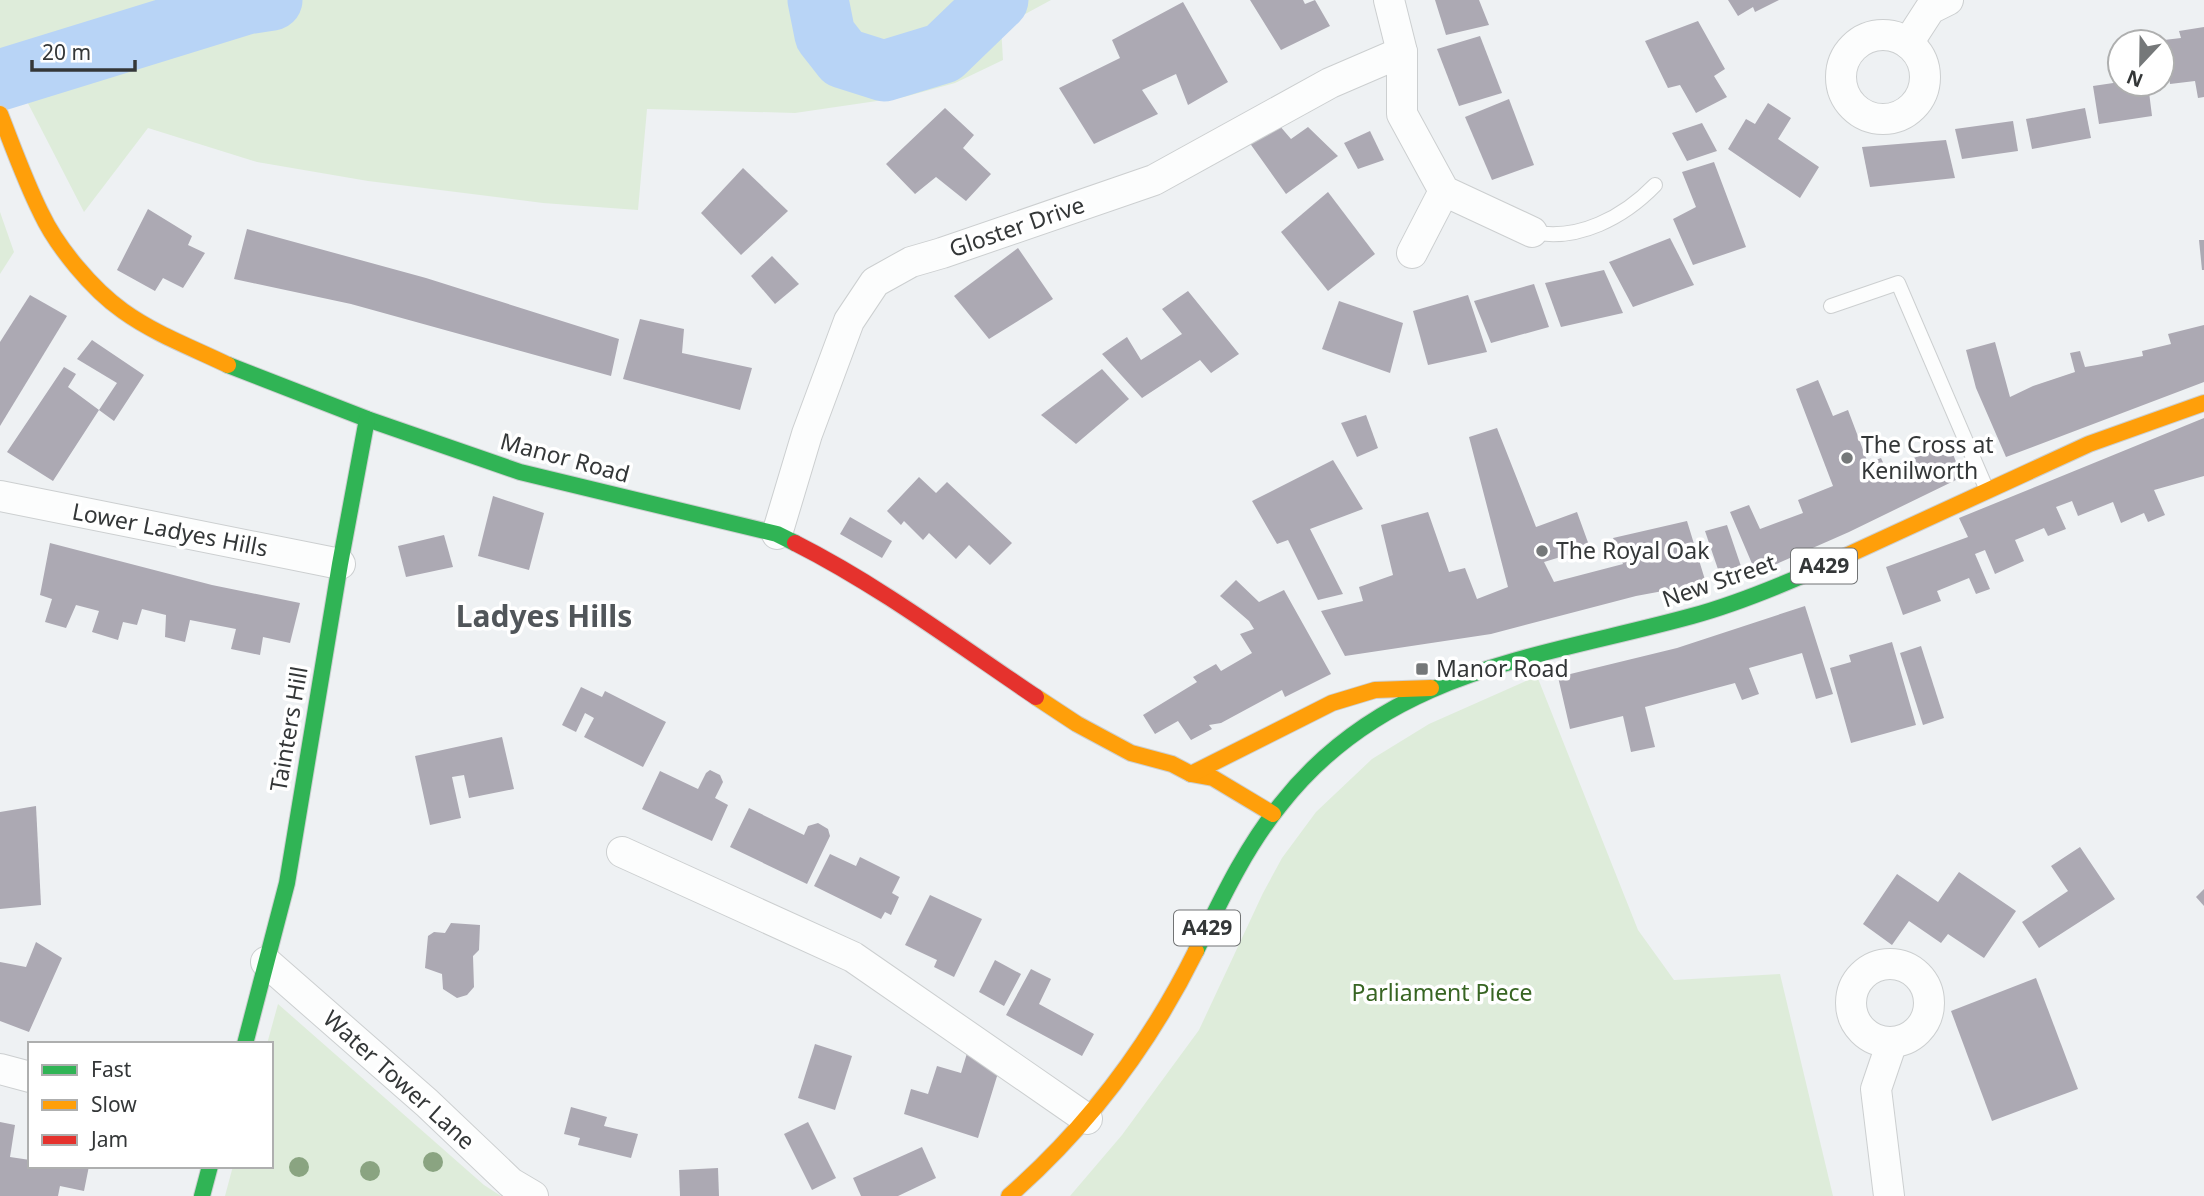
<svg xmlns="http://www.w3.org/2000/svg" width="2204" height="1196" font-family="'Noto Sans',sans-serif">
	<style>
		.green { fill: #deecda }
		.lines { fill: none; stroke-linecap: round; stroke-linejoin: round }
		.river { stroke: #b8d4f6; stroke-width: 61 }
		.building { fill: #aca9b3 }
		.lane-casing { stroke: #cccfd0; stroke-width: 16 }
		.street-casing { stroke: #cccfd0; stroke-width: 32 }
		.fast-casing { stroke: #cccfd0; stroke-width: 18 }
		.slow-casing { stroke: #cccfd0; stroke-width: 18 }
		.jam-casing { stroke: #cccfd0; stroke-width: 18 }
		.lane { stroke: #fcfdfd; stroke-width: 14 }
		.street { stroke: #fcfdfd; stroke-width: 30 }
		.fast { stroke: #30b455; stroke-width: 16 }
		.slow { stroke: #ff9f0a; stroke-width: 16 }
		.jam { stroke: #e5322d; stroke-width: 16 }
		.tree { fill: #8aa481 }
		.poi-dot { fill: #757879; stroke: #fff; stroke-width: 2.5 }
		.labels { text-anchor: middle; stroke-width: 7; stroke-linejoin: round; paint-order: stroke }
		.shield { fill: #fff; stroke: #717374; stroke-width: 2 }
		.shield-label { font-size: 21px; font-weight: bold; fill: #343738 }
		.street-label { font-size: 23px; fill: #343738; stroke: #fff }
		.poi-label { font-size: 23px; fill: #343738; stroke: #fff; text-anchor: start }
		.park-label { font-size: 23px; fill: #386523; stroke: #fff }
		.district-label { font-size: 30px; font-weight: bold; fill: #51565a; stroke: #fff }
	</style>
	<rect width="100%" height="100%" fill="#eef1f3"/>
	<g class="green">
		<polygon points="0,0 1051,0 1001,27 1003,60 955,83 904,97 795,113 647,109 638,210 543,203 368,181 257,162 148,128 84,212 0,49"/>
		<polygon points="0,212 14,252 0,274"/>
		<polygon points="1537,676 1638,930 1674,980 1780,974 1833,1196 1070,1196 1122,1135 1199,1030 1263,893 1282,858 1316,812 1372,759 1429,724"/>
		<polygon points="278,1004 484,1185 501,1196 225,1196 233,1166 271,1166 271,1044 267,1044"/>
	</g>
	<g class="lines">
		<g class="river">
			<polyline points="818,0 825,35 843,58 884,71 943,53 998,0"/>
			<polyline points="0,80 246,4 272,0"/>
		</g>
	</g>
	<g class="building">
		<polygon points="1250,0 1303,0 1305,4 1315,0 1330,26 1281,50"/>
		<polygon points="1435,0 1479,0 1489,25 1446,35"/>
		<polygon points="1728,0 1779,0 1755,12 1753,7 1738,16"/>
		<polygon points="1183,2 1228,82 1188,105 1176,74 1142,90 1158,114 1094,144 1059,88 1120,58 1112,40"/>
		<polygon points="1698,21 1725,69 1714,76 1727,97 1696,113 1680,85 1668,88 1645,41"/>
		<polygon points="2204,27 2204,97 2198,98 2195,81 2170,84 2164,40 2181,38 2179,31"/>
		<polygon points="1480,36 1502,93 1459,106 1437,49"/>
		<polygon points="2120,82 2120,84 2148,84 2152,116 2099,124 2093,86"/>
		<polygon points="1509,99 1534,165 1492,180 1465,117"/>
		<polygon points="1768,103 1791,118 1778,139 1819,167 1800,198 1728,149 1746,119 1755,124"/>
		<polygon points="945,108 974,135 963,148 991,174 966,201 936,177 915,194 886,164"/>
		<polygon points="2085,108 2091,138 2032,149 2026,119"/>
		<polygon points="1267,111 1291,139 1308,127 1338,156 1286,194 1244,135"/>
		<polygon points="2013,121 2018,151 1962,159 1955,129"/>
		<polygon points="1702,123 1717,151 1687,161 1672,133"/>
		<polygon points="1370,131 1384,160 1358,169 1344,143"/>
		<polygon points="1946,140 1955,178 1870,187 1862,147"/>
		<polygon points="1714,162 1746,247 1693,265 1673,219 1696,207 1682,172"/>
		<polygon points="743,168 788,211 741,255 701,213"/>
		<polygon points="1328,192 1375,254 1328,291 1281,232"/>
		<polygon points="148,209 192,236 188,245 205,253 183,288 163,278 155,291 117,270"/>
		<polygon points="247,229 426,278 619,339 611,376 351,304 234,279"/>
		<polygon points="1670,238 1694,285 1633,307 1609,262"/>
		<polygon points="2199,240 2204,240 2204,270 2202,270"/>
		<polygon points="1018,248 1053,299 989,339 954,296"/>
		<polygon points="772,256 799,284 775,304 751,276"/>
		<polygon points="1604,270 1623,313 1561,327 1545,283"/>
		<polygon points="1534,284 1549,327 1491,343 1474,301"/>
		<polygon points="1188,291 1239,354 1211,373 1200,360 1142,398 1102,354 1127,337 1141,360 1182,334 1162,309"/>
		<polygon points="30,295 67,316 0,426 0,342"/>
		<polygon points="1468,295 1487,352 1428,365 1413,311"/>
		<polygon points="1339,301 1403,323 1390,373 1322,349"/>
		<polygon points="640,319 684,329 682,353 752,368 740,410 623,379"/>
		<polygon points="2204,325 2204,382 2006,457 1976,388 1966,350 1995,342 2010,397 2033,386 2075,372 2070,353 2080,351 2085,367 2097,365 2143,356 2142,351 2171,344 2168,334"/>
		<polygon points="92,340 144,375 114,421 99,410 117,383 77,359"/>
		<polygon points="64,367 76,374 68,387 99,410 53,481 7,452"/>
		<polygon points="1102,369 1129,399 1076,444 1041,415"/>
		<polygon points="1818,380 1833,416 1848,410 1868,463 1881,458 1886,469 1949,444 1962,477 1849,532 1756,573 1730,512 1749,505 1760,529 1803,513 1798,500 1833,486 1796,389"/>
		<polygon points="1366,415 1378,448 1357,457 1341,423"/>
		<polygon points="2204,418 2204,476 2154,490 2165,515 2148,522 2144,513 2121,523 2113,502 2078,516 2072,501 2056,507 2066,529 2048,536 2044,528 2015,540 2024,561 1995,574 1985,550 1975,554 1990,589 1976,594 1969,578 1937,591 1941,601 1903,615 1886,567 1968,537 1959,518"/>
		<polygon points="1497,428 1536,527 1577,512 1590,548 1544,562 1554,582 1623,564 1613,538 1687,521 1706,583 1636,596 1491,634 1345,656 1321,611 1363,601 1359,587 1393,575 1381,525 1428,512 1449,572 1465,568 1477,599 1508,587 1469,437"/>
		<polygon points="1333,460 1363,509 1310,529 1343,594 1318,600 1288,540 1277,544 1252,501"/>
		<polygon points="919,477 936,493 947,482 1012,543 990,565 969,545 956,559 929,533 923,540 904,521 901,525 887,511"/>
		<polygon points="493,496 544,513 529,570 478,556"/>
		<polygon points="850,517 892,541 882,558 840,534"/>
		<polygon points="1727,525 1745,578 1724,587 1705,531"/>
		<polygon points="444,535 453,567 406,577 398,546"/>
		<polygon points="50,543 212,585 300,603 290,643 263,637 260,655 231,649 236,629 190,620 185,642 165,637 166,615 142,609 137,625 123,622 118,640 92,632 99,611 76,605 66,628 45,622 52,599 40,595"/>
		<polygon points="1236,580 1259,602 1284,590 1331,674 1285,697 1282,690 1221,723 1209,725 1212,729 1191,740 1178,721 1155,734 1143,715 1197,682 1193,677 1216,664 1221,671 1252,653 1240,634 1254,629 1249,621 1220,596"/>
		<polygon points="1805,606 1833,694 1816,699 1802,653 1749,668 1759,694 1742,700 1735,683 1645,707 1655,747 1631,752 1623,716 1570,729 1558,677 1677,648"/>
		<polygon points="1892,642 1916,725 1851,743 1830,668 1851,662 1849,655"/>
		<polygon points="1921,646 1944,718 1923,725 1900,653"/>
		<polygon points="581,687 602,697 605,691 666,722 643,767 584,737 594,718 585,713 576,732 562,725"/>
		<polygon points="502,737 514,789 469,798 464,775 452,777 461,818 430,825 415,756"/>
		<polygon points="710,770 720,775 723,782 715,798 728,805 712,841 642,809 660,771 698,789 706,773"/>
		<polygon points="36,806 41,905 0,909 0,812"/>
		<polygon points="749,808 804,835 808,826 818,823 828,829 830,836 807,884 730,847"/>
		<polygon points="2080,847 2115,899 2039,948 2022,922 2068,891 2051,866"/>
		<polygon points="830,854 856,866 860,857 900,877 892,893 899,897 891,915 885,912 881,919 814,886"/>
		<polygon points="1959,872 2016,911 1984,958 1948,934 1941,943 1909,921 1892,945 1863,924 1897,874 1938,902"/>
		<polygon points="2204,889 2204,906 2196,897"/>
		<polygon points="930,895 982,919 954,977 934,967 937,960 905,945"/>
		<polygon points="451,923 480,925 479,950 473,956 474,987 467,995 457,998 443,989 442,974 425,968 428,936 434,932 445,933"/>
		<polygon points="36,942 62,958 29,1032 0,1021 0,962 26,967"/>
		<polygon points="995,960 1021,974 1004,1006 979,992"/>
		<polygon points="1031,969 1051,979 1039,1004 1094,1034 1082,1056 1006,1015"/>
		<polygon points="2036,978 2078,1089 1992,1121 1951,1011"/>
		<polygon points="815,1044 852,1056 835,1110 798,1098"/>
		<polygon points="968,1050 1002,1060 978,1138 904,1114 911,1089 928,1094 937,1066 961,1073"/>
		<polygon points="571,1107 607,1117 604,1126 638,1134 631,1158 578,1145 580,1138 564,1134"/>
		<polygon points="0,1122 15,1125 10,1157 30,1160 30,1166 89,1166 84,1191 60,1186 58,1196 0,1196"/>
		<polygon points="808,1122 836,1178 812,1190 784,1134"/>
		<polygon points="922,1147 936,1178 898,1196 861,1196 853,1178"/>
		<polygon points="718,1168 719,1196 680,1196 679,1170"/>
	</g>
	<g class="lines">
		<g class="lane-casing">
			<g id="lane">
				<path d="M1532 232C1578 242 1624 217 1655 185"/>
				<polyline points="1831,306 1898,283 1986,488"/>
			</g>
		</g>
		<g class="street-casing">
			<g id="street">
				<polyline points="1389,0 1402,52 1402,114 1444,191 1532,232"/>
				<circle cx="1883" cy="77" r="42"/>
				<polyline points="1908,43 1930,9 1948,0"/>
				<polyline points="1412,253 1444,191"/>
				<polyline points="0,496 340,564"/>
				<polyline points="777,534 807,434 849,321 875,282 911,262 942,253 1154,180 1330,83 1402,52"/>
				<polyline points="622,852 853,957 1087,1119"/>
				<polyline points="266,962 427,1103 511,1183 533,1196"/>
				<circle cx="1890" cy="1003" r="39"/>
				<polyline points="0,1069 30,1077"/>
				<polyline points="1889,1196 1876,1089 1892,1042"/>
			</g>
		</g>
		<g class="fast-casing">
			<g id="fast">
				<polyline points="228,365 367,419 520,472 777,534 795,543"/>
				<path d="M1196 951C1221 900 1245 848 1281 804 1387 669 1539 658 1692 616 1733 605 1772 589 1811 572"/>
				<polyline points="245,1044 287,883 340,564 367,419"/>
				<polyline points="202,1196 210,1166"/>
			</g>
		</g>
		<g class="slow-casing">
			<g id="slow">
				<path d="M0 114C13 147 25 181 41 213 57 247 92 289 123 311 155 334 193 348 228 365"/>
				<polyline points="1811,572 2089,444 2204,403"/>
				<polyline points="1036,697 1077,724 1131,753 1172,764 1191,774 1213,778 1273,814"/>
				<polyline points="1191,774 1332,703 1375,690 1431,688"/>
				<path d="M1009 1196C1089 1126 1149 1046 1196 951"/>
			</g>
		</g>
		<g class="jam-casing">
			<path id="jam" d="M795 543C880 586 957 644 1036 697"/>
		</g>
		<use href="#lane" class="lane"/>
		<use href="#street" class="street"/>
		<use href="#fast" class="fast"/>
		<use href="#slow" class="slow"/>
		<use href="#jam" class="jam"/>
	</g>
	<g class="tree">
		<circle cx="433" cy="1162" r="10"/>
		<circle cx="299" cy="1167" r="10"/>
		<circle cx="370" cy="1171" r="10"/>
	</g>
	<g class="poi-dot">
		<circle cx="1847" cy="458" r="7"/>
		<circle cx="1542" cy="551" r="7"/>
		<rect x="1415" y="662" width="14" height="14" rx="3.5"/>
	</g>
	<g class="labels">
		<g class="shield">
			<rect x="1791" y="548.5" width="66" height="35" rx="5"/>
			<rect x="1174" y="910.5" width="66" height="35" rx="5"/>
		</g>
		<g class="shield-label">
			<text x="1824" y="573">A429</text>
			<text x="1207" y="935">A429</text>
		</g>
		<g class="street-label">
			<text transform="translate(1017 227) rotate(-19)" y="8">Gloster Drive</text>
			<text transform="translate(565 458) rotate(15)" y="8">Manor Road</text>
			<text transform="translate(170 530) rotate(11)" y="8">Lower Ladyes Hills</text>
			<text transform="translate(1719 581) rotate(-19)" y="8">New Street</text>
			<text transform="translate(289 729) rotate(-80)" y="8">Tainters Hill</text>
			<text transform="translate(399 1080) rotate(42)" y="8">Water Tower Lane</text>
		</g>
		<g class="poi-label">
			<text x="1861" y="453">The Cross at<tspan x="1861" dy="26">Kenilworth</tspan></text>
			<text x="1556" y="559">The Royal Oak</text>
			<text x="1436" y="677">Manor Road</text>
		</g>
		<g class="park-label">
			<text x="1442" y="1001">Parliament Piece</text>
		</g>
		<g class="district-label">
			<text x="544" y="627">Ladyes Hills</text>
		</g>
	</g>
	<rect x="28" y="1042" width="245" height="126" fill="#ffffff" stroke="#aeafaf" stroke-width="2"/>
	<rect x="42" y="1065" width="35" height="10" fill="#30b455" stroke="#aeafaf" stroke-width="2"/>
	<text x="91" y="1077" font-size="21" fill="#343738">Fast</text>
	<rect x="42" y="1100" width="35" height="10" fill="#ff9f0a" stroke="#aeafaf" stroke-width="2"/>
	<text x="91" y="1112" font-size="21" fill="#343738">Slow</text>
	<rect x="42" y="1135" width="35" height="10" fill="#e5322d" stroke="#aeafaf" stroke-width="2"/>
	<text x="91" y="1147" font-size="21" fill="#343738">Jam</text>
	<g transform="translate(2141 63) rotate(202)"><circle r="33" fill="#ffffff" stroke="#aeafaf" stroke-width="2"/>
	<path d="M0-5L12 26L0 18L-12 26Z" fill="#757879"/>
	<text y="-10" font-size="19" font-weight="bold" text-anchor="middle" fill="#343738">N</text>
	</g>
	<path d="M32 60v10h103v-10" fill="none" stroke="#343738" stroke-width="3.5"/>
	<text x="42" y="60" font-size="21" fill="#343738" stroke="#ffffff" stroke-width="5" paint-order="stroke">20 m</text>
</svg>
